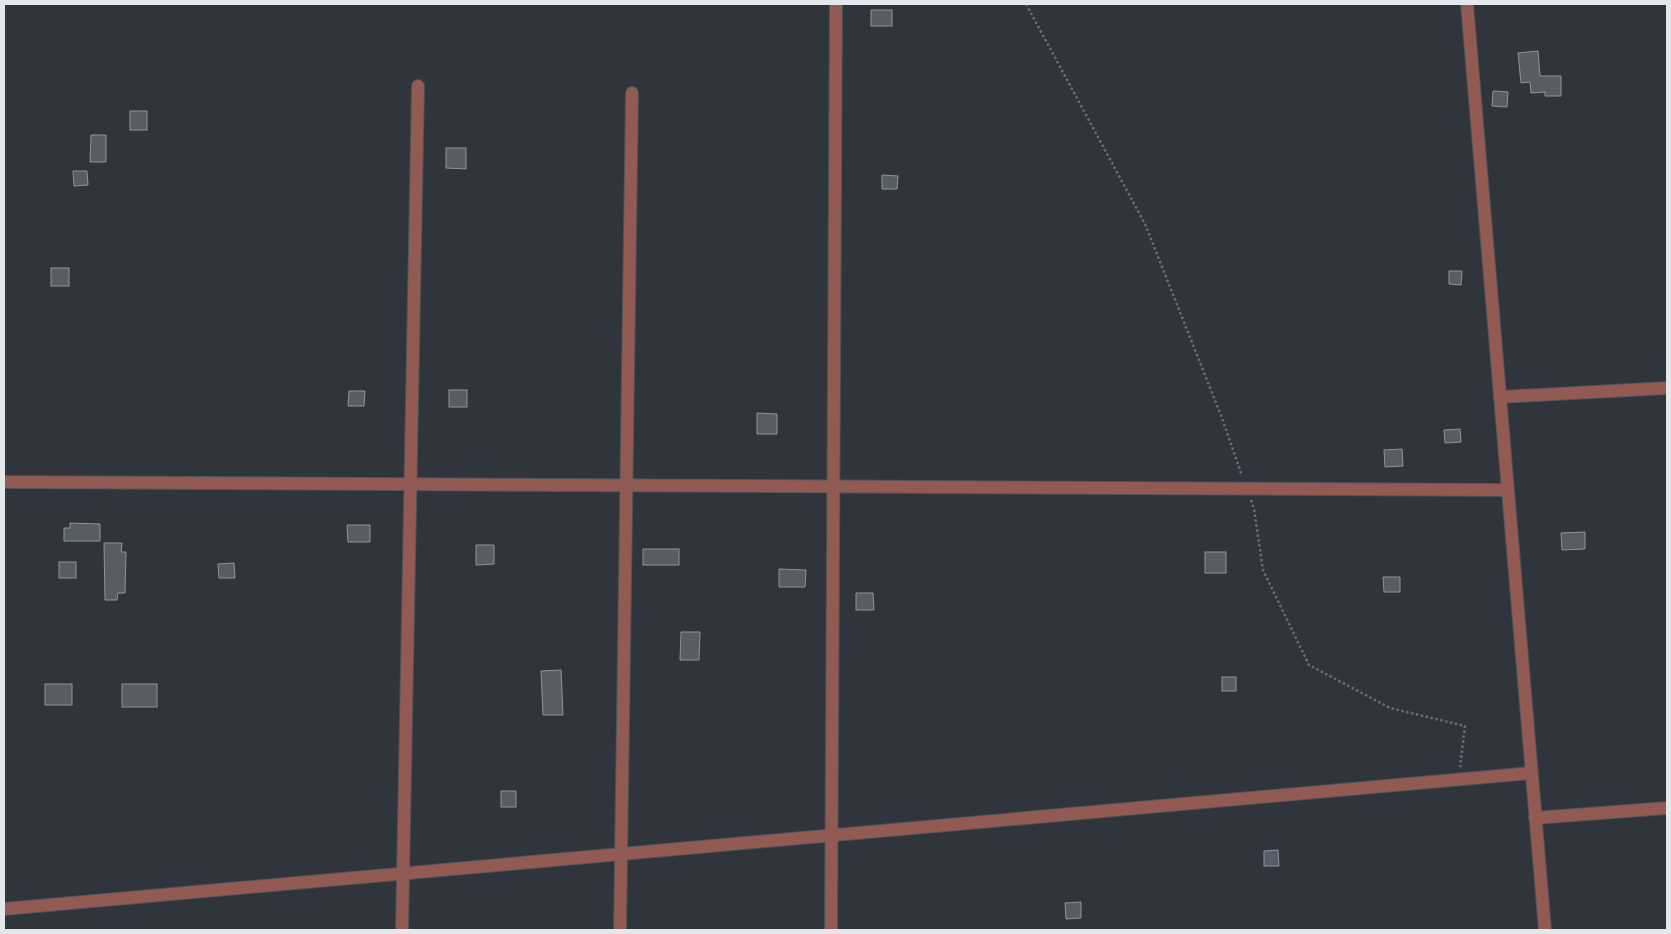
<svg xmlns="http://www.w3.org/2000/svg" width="1671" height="934" font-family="Figtree,sans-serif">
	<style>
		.building { fill: #575c65; stroke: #8e949e }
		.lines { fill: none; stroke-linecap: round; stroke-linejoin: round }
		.minor-casing { stroke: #4d5158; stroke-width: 14 }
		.path { stroke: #686c73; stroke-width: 2.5; stroke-dasharray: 2.5 2.5; stroke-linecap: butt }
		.minor { stroke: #915b53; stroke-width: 12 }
	</style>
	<rect width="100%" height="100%" fill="#30343c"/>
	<g class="building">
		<rect x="871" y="10" width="21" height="16"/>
		<polygon points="1538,51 1540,76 1561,76 1561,96 1545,96 1545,92 1531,93 1530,82 1521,83 1518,53"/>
		<polygon points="1493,91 1508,92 1507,107 1492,106"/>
		<rect x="130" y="111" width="17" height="19"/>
		<polygon points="91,135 106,135 106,162 90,162"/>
		<polygon points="446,148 466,148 466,169 446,168"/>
		<polygon points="73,171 87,171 88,185 74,186"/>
		<polygon points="882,175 898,176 897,189 882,189"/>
		<rect x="51" y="268" width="18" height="18"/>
		<polygon points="1449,271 1462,271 1461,285 1449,284"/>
		<rect x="449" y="390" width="18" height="17"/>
		<polygon points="349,391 365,391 364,406 348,406"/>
		<polygon points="757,413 777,414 777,434 757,434"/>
		<polygon points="1460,429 1461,442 1445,443 1444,430"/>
		<polygon points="1402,449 1403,466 1385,467 1384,450"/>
		<polygon points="70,523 100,524 100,541 64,541 64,528 70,528"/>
		<polygon points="347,525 370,525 370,542 348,542"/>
		<polygon points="1585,532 1585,549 1562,550 1561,533"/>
		<polygon points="104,543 122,543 121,552 126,552 125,593 118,593 117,600 105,600"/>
		<polygon points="476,545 494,545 494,564 476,565"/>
		<rect x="643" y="549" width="36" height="16"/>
		<rect x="1205" y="552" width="21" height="21"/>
		<rect x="59" y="562" width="17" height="16"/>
		<polygon points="234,563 235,578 219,578 218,564"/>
		<polygon points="779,569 806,570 805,587 779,587"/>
		<polygon points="1383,577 1400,577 1400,592 1384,592"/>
		<polygon points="856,593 873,593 874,610 856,610"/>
		<polygon points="681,632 700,632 699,660 680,660"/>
		<polygon points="561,670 563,715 543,715 541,671"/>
		<rect x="1222" y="677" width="14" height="14"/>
		<rect x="45" y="684" width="27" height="21"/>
		<rect x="122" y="684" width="35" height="23"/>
		<rect x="501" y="791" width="15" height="16"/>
		<polygon points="1278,850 1279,866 1264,866 1264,851"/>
		<polygon points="1081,902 1081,918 1066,919 1065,903"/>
	</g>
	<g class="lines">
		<g class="minor-casing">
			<g id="minor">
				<polyline points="1467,4 1545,930"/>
				<polyline points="1500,397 1667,388"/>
				<polyline points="4,482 1507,490"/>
				<polyline points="1535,818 1667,808"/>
				<polyline points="4,909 1531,773"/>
				<polyline points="402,930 418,86"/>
				<polyline points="620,930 632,93"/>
				<polyline points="831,930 836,4"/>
			</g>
		</g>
		<g class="path">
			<polyline points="1026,4 1145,224 1222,418 1242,476"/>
			<polyline points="1251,500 1254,509 1263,570 1309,665 1390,708 1465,726 1460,767"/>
		</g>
		<use href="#minor" class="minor"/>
	</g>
	<rect width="1671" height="934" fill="none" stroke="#e4e7ec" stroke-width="10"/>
</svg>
